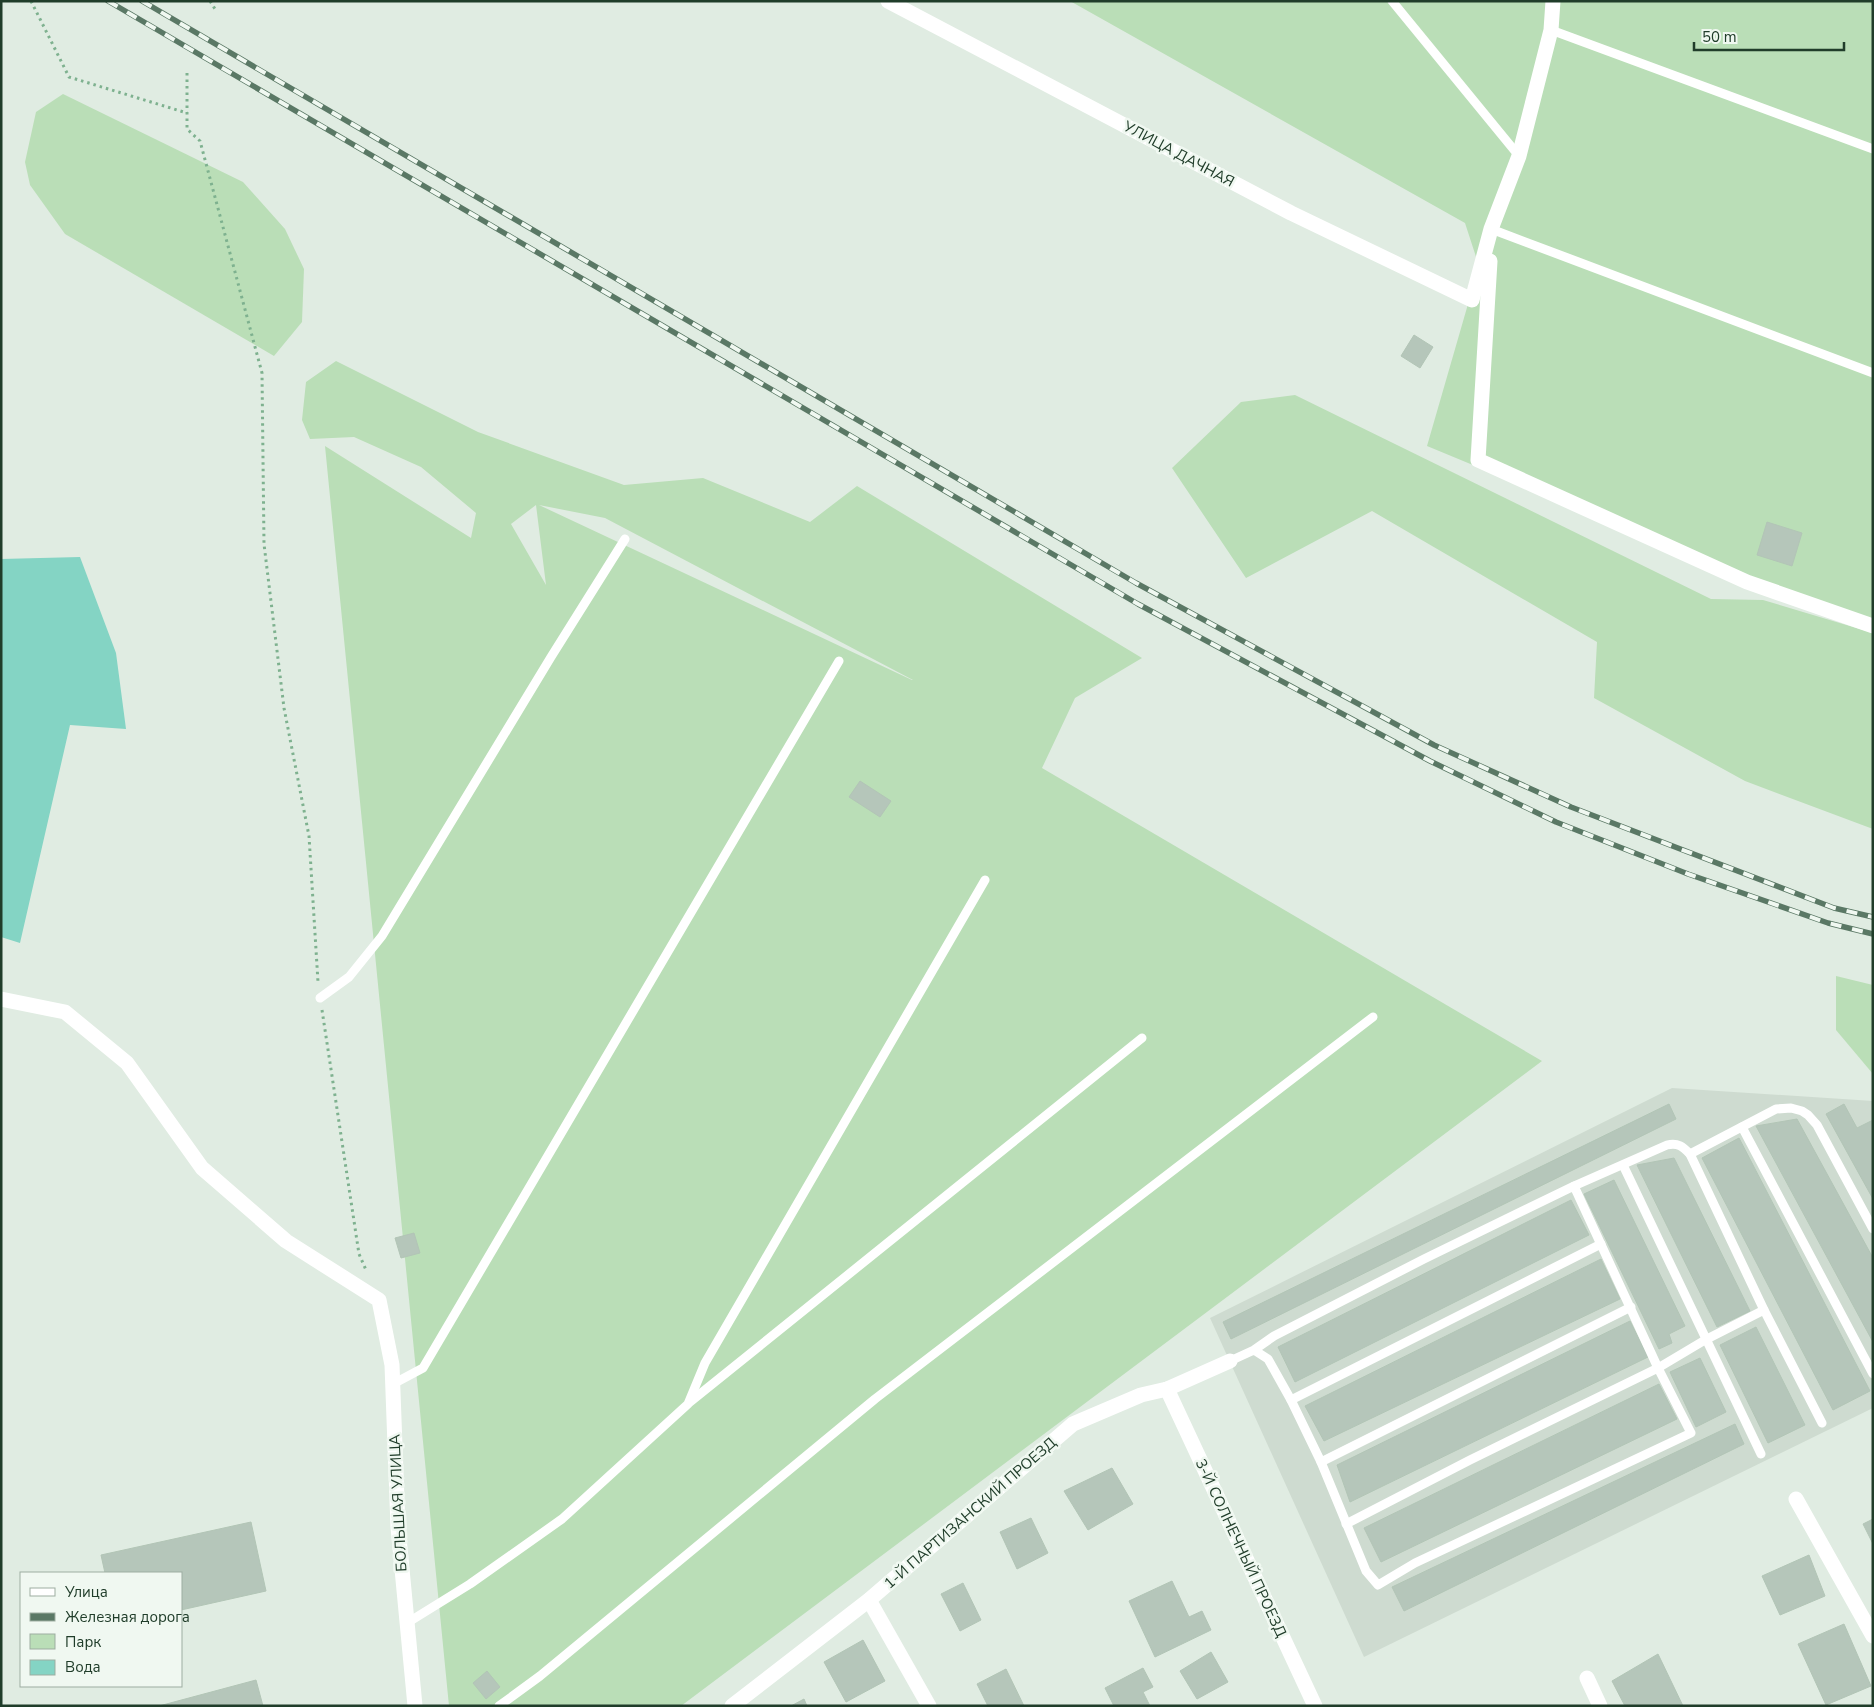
<svg xmlns="http://www.w3.org/2000/svg" width="1874" height="1707" font-family="'Nunito Sans',sans-serif">
	<style>
		.built { fill: #cedbd0 }
		.green { fill: #badeb7; fill-rule: evenodd }
		.water { fill: #84d4c4 }
		.building { fill: #b5c6ba; stroke: #b2c5b6 }
		.lines { fill: none; stroke-linecap: round; stroke-linejoin: round }
		.path { stroke: #7eb18f; stroke-width: 3; stroke-dasharray: 2.5 4; stroke-linecap: butt }
		.service { stroke: #fff; stroke-width: 9 }
		.minor { stroke: #fff; stroke-width: 15 }
		.rail-casing { stroke: #5a7865; stroke-width: 5.5 }
		.rail { stroke: #f0f8f1; stroke-width: 4; stroke-dasharray: 11; stroke-linecap: butt }
		.labels { text-anchor: middle; stroke-width: 5; stroke-linejoin: round; paint-order: stroke }
		.street-label { font-size: 15px; fill: #203d2a; stroke: #f0f8f1 }
	</style>
	<rect width="100%" height="100%" fill="#e0ece2"/>
	<polygon class="built" points="1672,1088 1873,1101 1873,1408 1364,1657 1210,1318"/>
	<g class="green">
		<polygon points="1070,1 1873,1 1873,631 1427,446 1479,266 1465,223"/>
		<polygon points="63,94 243,182 285,229 304,269 302,322 274,356 65,234 30,185 25,162 36,112"/>
		<path d="M336 361 478 432 624 485 703 478 810 522 857 486 1142 658 1075 698 1042 768 1542 1061 681 1706H449L325 446 471 538 476 513 421 467 354 437 310 439 302 420 306 382ZM536 505 546 585 511 524ZM539 505 605 518 913 680H912Z"/>
		<polygon points="1295,395 1711,599 1763,600 1873,633 1873,829 1745,781 1594,698 1597,642 1372,511 1246,578 1172,468 1241,402"/>
		<polygon points="1836,976 1873,985 1873,1074 1836,1030"/>
	</g>
	<polygon class="water" points="80,557 116,653 126,729 70,725 20,943 1,937 1,559"/>
	<g class="building">
		<polygon points="1414,335 1433,347 1420,368 1401,356"/>
		<polygon points="1767,522 1802,533 1792,566 1757,555"/>
		<polygon points="860,781 891,801 880,817 849,797"/>
		<polygon points="1669,1104 1676,1119 1231,1339 1223,1322"/>
		<polygon points="1844,1104 1857,1128 1873,1120 1873,1199 1826,1114"/>
		<polygon points="1797,1119 1873,1258 1873,1342 1756,1126"/>
		<polygon points="1739,1138 1870,1391 1833,1410 1702,1158"/>
		<polygon points="1674,1158 1750,1311 1717,1327 1637,1165"/>
		<polygon points="1614,1180 1685,1326 1669,1334 1672,1343 1659,1349 1584,1194"/>
		<polygon points="1571,1200 1589,1235 1295,1382 1278,1347"/>
		<polygon points="414,1233 420,1253 401,1258 395,1238"/>
		<polygon points="1601,1259 1620,1299 1324,1441 1305,1406"/>
		<polygon points="1630,1321 1648,1357 1350,1502 1337,1465"/>
		<polygon points="1756,1327 1805,1425 1768,1443 1720,1345"/>
		<polygon points="1700,1358 1726,1412 1696,1427 1670,1372"/>
		<polygon points="1659,1384 1677,1419 1381,1562 1364,1528"/>
		<polygon points="1735,1424 1744,1444 1404,1611 1392,1587"/>
		<polygon points="1112,1468 1133,1504 1088,1530 1064,1491"/>
		<polygon points="1031,1518 1048,1553 1017,1569 1000,1532"/>
		<polygon points="1873,1519 1873,1544 1863,1524"/>
		<polygon points="251,1522 266,1591 181,1610 181,1573 105,1573 101,1555"/>
		<polygon points="1809,1555 1825,1596 1780,1615 1762,1576"/>
		<polygon points="1172,1581 1189,1617 1202,1611 1211,1630 1155,1657 1129,1601"/>
		<polygon points="963,1583 981,1620 960,1631 941,1594"/>
		<polygon points="1844,1624 1871,1686 1826,1705 1798,1644"/>
		<polygon points="863,1640 885,1681 846,1702 824,1662"/>
		<polygon points="1211,1652 1228,1682 1197,1699 1180,1671"/>
		<polygon points="1658,1654 1683,1706 1625,1706 1612,1681"/>
		<polygon points="1143,1668 1153,1687 1143,1692 1150,1706 1114,1706 1105,1688"/>
		<polygon points="1006,1669 1024,1706 988,1706 977,1684"/>
		<polygon points="487,1671 500,1687 486,1699 473,1683"/>
		<polygon points="256,1680 263,1706 159,1706"/>
		<polygon points="804,1699 807,1706 791,1706"/>
	</g>
	<g class="lines">
		<g class="path">
			<polyline points="31,1 69,77 187,113"/>
			<polyline points="210,1 215,9"/>
			<polyline points="187,73 187,129 200,141 262,373 264,544 284,708 309,836 318,982"/>
			<polyline points="322,1010 359,1254 366,1270"/>
		</g>
		<g class="service">
			<polyline points="1392,1 1519,156"/>
			<polyline points="1551,30 1873,149"/>
			<polyline points="1491,229 1873,373"/>
			<polyline points="320,998 349,977 382,936 551,657 625,539"/>
			<polyline points="1742,1127 1873,1374"/>
			<polyline points="1690,1154 1776,1109 1791,1108 1802,1111 1808,1115 1817,1125 1873,1229"/>
			<polyline points="1623,1165 1761,1454"/>
			<polyline points="1764,1310 1822,1423"/>
			<polyline points="1230,1361 1254,1350 1268,1359 1291,1400 1321,1462 1366,1571 1378,1585 1415,1563 1691,1433 1658,1368 1574,1186 1424,1259 1274,1336 1254,1350"/>
			<polyline points="393,1384 423,1368 839,661"/>
			<polyline points="1291,1400 1601,1244"/>
			<polyline points="690,1402 1142,1038"/>
			<polyline points="1321,1462 1631,1307"/>
			<path d="M1346 1524 1470 1460 1658 1368 1705 1340 1764 1310 1690 1154C1683 1147 1678 1142 1667 1145L1574 1186"/>
			<polyline points="407,1623 470,1584 562,1519 688,1404 705,1363 985,880"/>
			<polyline points="499,1706 540,1676 875,1399 1373,1017"/>
		</g>
		<g class="minor">
			<polyline points="888,1 1291,213 1472,300 1491,229 1519,156 1551,30 1553,1"/>
			<polyline points="1490,261 1478,460 1747,582 1873,626"/>
			<polyline points="1,999 65,1012 127,1063 202,1168 286,1241 379,1300 392,1365 398,1527 415,1706"/>
			<polyline points="1167,1389 1315,1706"/>
			<polyline points="1796,1499 1873,1636"/>
			<polyline points="869,1600 929,1706"/>
			<polyline points="1587,1678 1600,1706"/>
			<polyline points="732,1706 869,1600 1073,1424 1141,1395 1167,1389 1230,1361"/>
		</g>
		<g class="rail-casing">
			<g id="rail">
				<polyline points="108,1 1138,604 1430,761 1556,822 1688,874 1828,923 1873,934"/>
				<polyline points="142,1 1136,583 1434,745 1571,807 1834,908 1873,917"/>
			</g>
		</g>
		<use href="#rail" class="rail"/>
	</g>
	<g class="labels">
		<g class="street-label">
			<text transform="translate(1179 154) rotate(28)" y="5">УЛИЦА ДАЧНАЯ</text>
			<text transform="translate(398 1503) rotate(-93)" y="5">БОЛЬШАЯ УЛИЦА</text>
			<text transform="translate(970 1513) rotate(-41)" y="5">1-Й ПАРТИЗАНСКИЙ ПРОЕЗД</text>
			<text transform="translate(1241 1548) rotate(65)" y="5">3-Й СОЛНЕЧНЫЙ ПРОЕЗД</text>
		</g>
	</g>
	<rect width="1874" height="1707" fill="none" stroke="#203d2a" stroke-width="5"/>
	<rect x="20" y="1572" width="162" height="115" fill="#f0f8f1" stroke="#9dada1"/>
	<rect x="30" y="1588" width="25" height="8" fill="#ffffff" stroke="#9dada1"/>
	<text x="65" y="1597" font-size="15" fill="#203d2a">Улица</text>
	<rect x="30" y="1613" width="25" height="8" fill="#5a7865" stroke="#9dada1"/>
	<text x="65" y="1622" font-size="15" fill="#203d2a">Железная дорога</text>
	<rect x="30" y="1634" width="25" height="15" fill="#badeb7" stroke="#9dada1"/>
	<text x="65" y="1647" font-size="15" fill="#203d2a">Парк</text>
	<rect x="30" y="1660" width="25" height="15" fill="#84d4c4" stroke="#9dada1"/>
	<text x="65" y="1672" font-size="15" fill="#203d2a">Вода</text>
	<path d="M1694 42v8h150v-8" fill="none" stroke="#203d2a" stroke-width="2.5"/>
	<text x="1702" y="42" font-size="15" fill="#203d2a" stroke="#f0f8f1" stroke-width="4" paint-order="stroke">50 m</text>
</svg>
